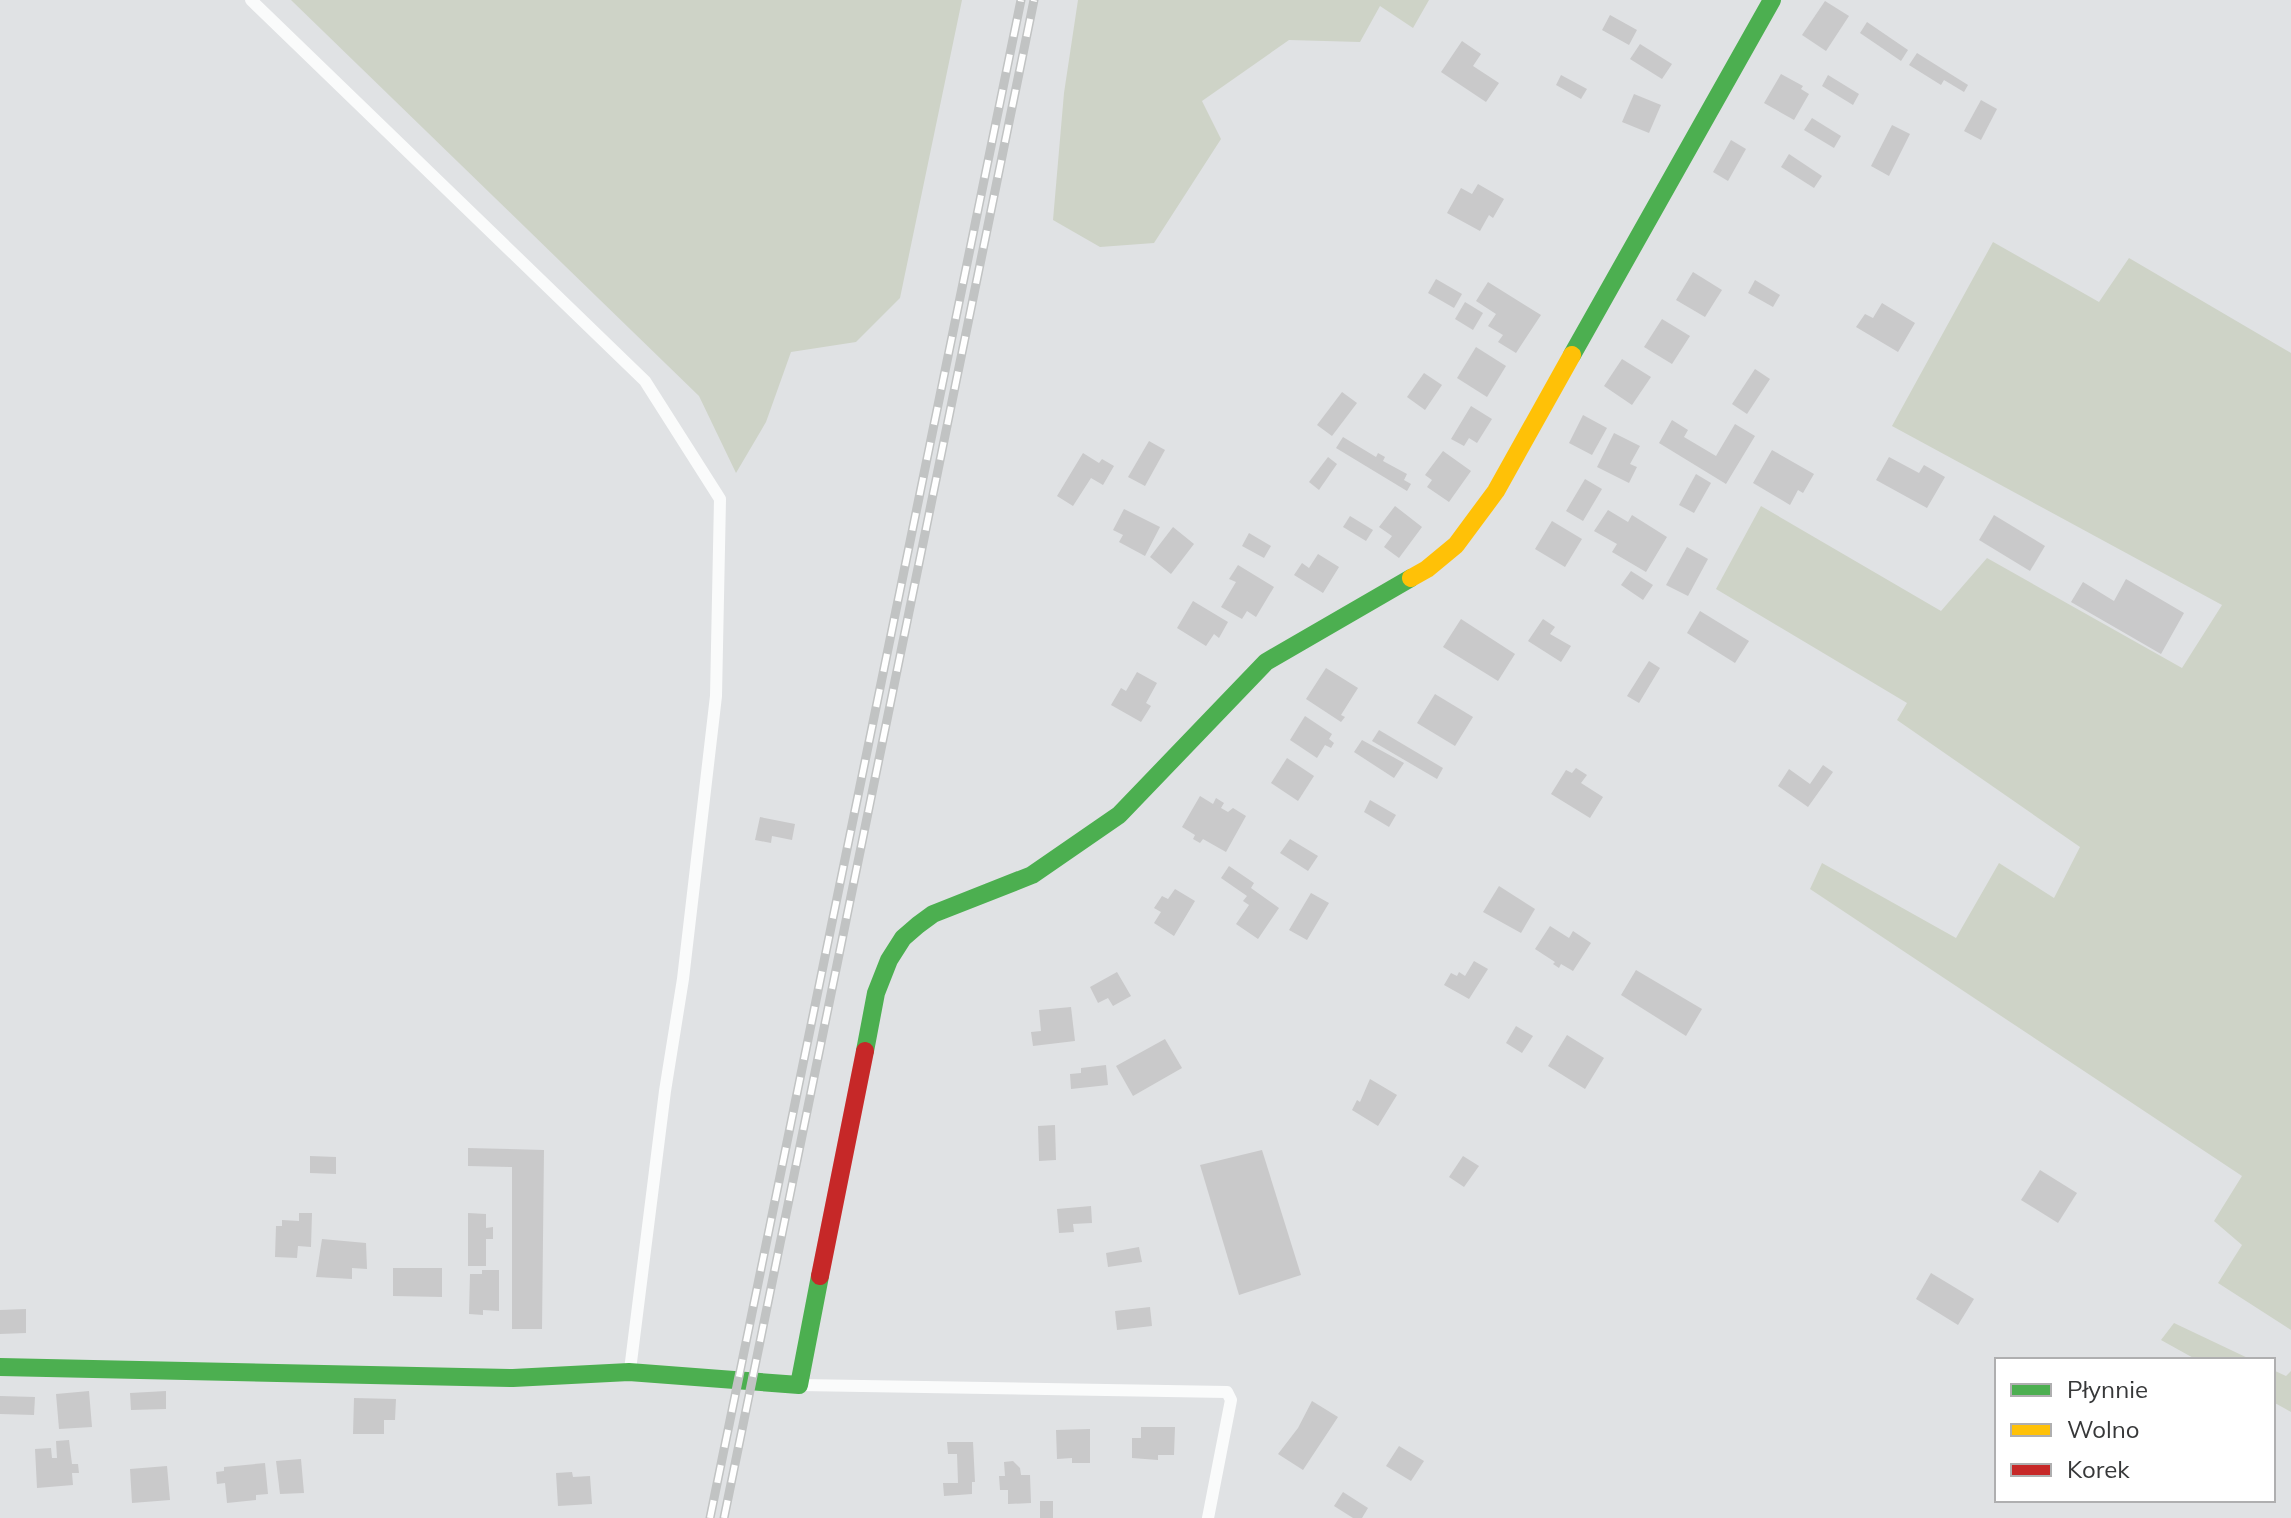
<svg xmlns="http://www.w3.org/2000/svg" width="2291" height="1518" font-family="Mulish,sans-serif">
	<style>
		.green { fill: #ced3c7 }
		.building { fill: #c9c9ca }
		.lines { fill: none; stroke-linecap: round; stroke-linejoin: round }
		.lane { stroke: #fafbfb; stroke-width: 12 }
		.fast { stroke: #4caf50; stroke-width: 18 }
		.slow { stroke: #ffc107; stroke-width: 18 }
		.jam { stroke: #c62828; stroke-width: 18 }
		.rail-casing { stroke: #c1c3c3; stroke-width: 9 }
		.rail { stroke: #fff; stroke-width: 6; stroke-dasharray: 18; stroke-linecap: butt }
	</style>
	<rect width="100%" height="100%" fill="#e0e2e4"/>
	<g class="green">
		<polygon points="291,0 962,0 900,298 856,342 791,352 766,422 736,473 699,396"/>
		<polygon points="1078,0 1429,0 1413,28 1380,6 1360,42 1289,40 1202,101 1221,139 1154,243 1100,247 1053,220 1064,93"/>
		<polygon points="1993,242 2099,302 2129,258 2291,353 2291,1330 2218,1283 2242,1245 2214,1221 2242,1176 1810,889 1822,863 1956,938 1999,863 2054,898 2080,847 1897,720 1907,703 1716,589 1761,506 1941,611 1987,558 2182,668 2222,605 1892,426"/>
		<polygon points="2174,1323 2252,1360 2197,1360 2161,1340"/>
		<polygon points="2273,1370 2286,1376 2291,1371 2291,1412 2273,1402"/>
	</g>
	<g class="building">
		<polygon points="1825,1 1849,16 1826,51 1802,35"/>
		<polygon points="1610,15 1637,30 1629,45 1602,30"/>
		<polygon points="1867,22 1908,50 1901,61 1860,33"/>
		<polygon points="1462,41 1481,54 1473,66 1499,83 1486,102 1441,72"/>
		<polygon points="1640,44 1672,64 1662,79 1630,59"/>
		<polygon points="1917,53 1968,85 1964,92 1944,80 1941,85 1909,65"/>
		<polygon points="1781,74 1803,86 1801,89 1809,94 1794,120 1764,103"/>
		<polygon points="1561,75 1587,89 1581,99 1556,85"/>
		<polygon points="1828,75 1859,94 1853,105 1822,86"/>
		<polygon points="1634,94 1661,105 1649,133 1622,122"/>
		<polygon points="1981,100 1997,109 1981,140 1964,131"/>
		<polygon points="1812,118 1841,136 1834,148 1804,130"/>
		<polygon points="1892,125 1910,134 1889,176 1871,166"/>
		<polygon points="1731,140 1746,149 1728,181 1713,172"/>
		<polygon points="1789,154 1822,176 1814,188 1781,167"/>
		<polygon points="1478,184 1504,199 1493,218 1489,215 1480,231 1447,213 1461,188 1472,194"/>
		<polygon points="1693,272 1722,290 1705,317 1676,300"/>
		<polygon points="1436,279 1462,294 1454,308 1428,293"/>
		<polygon points="1755,280 1780,295 1773,307 1748,293"/>
		<polygon points="1488,282 1541,315 1516,353 1498,342 1503,335 1488,326 1496,314 1476,301"/>
		<polygon points="1465,302 1483,313 1473,330 1455,319"/>
		<polygon points="1882,303 1915,323 1898,352 1856,327 1865,314 1873,318"/>
		<polygon points="1662,319 1690,336 1672,364 1644,347"/>
		<polygon points="1476,347 1506,366 1487,397 1457,378"/>
		<polygon points="1622,359 1651,377 1632,405 1604,386"/>
		<polygon points="1755,369 1770,379 1747,414 1732,404"/>
		<polygon points="1424,373 1442,385 1425,410 1407,397"/>
		<polygon points="1342,392 1357,403 1332,436 1317,425"/>
		<polygon points="1471,406 1492,419 1477,443 1469,438 1464,446 1451,439"/>
		<polygon points="1583,415 1607,428 1592,455 1569,443"/>
		<polygon points="1672,420 1688,430 1684,437 1716,456 1735,424 1755,436 1726,484 1659,443"/>
		<polygon points="1614,433 1640,446 1630,464 1637,467 1629,483 1597,467"/>
		<polygon points="1343,437 1376,457 1378,453 1385,457 1383,461 1407,474 1404,480 1411,484 1407,491 1336,448"/>
		<polygon points="1149,441 1165,450 1145,486 1128,477"/>
		<polygon points="1772,450 1814,474 1803,493 1798,490 1790,505 1753,483"/>
		<polygon points="1443,451 1471,471 1449,502 1427,487 1432,480 1425,475"/>
		<polygon points="1083,453 1099,463 1102,459 1114,466 1103,485 1091,478 1073,506 1057,496"/>
		<polygon points="1328,457 1337,464 1319,490 1309,482"/>
		<polygon points="1889,457 1919,473 1924,465 1945,477 1927,508 1876,480"/>
		<polygon points="1696,474 1711,483 1694,513 1679,505"/>
		<polygon points="1585,479 1602,489 1583,521 1566,511"/>
		<polygon points="1395,506 1422,527 1399,558 1384,547 1392,536 1379,527"/>
		<polygon points="1124,509 1160,527 1145,556 1119,542 1123,535 1113,530"/>
		<polygon points="1608,510 1628,522 1632,515 1667,537 1646,572 1612,552 1617,544 1594,531"/>
		<polygon points="1994,515 2045,546 2030,571 1979,540"/>
		<polygon points="1350,516 1373,530 1366,541 1343,527"/>
		<polygon points="1552,521 1582,539 1565,567 1535,549"/>
		<polygon points="1173,527 1194,544 1171,574 1150,557"/>
		<polygon points="1249,533 1271,546 1264,558 1242,546"/>
		<polygon points="1687,547 1708,559 1688,596 1666,585"/>
		<polygon points="1318,554 1339,567 1323,593 1294,575 1302,563 1309,568"/>
		<polygon points="1238,565 1274,587 1256,617 1247,611 1242,619 1221,607 1236,582 1229,579"/>
		<polygon points="1631,571 1653,585 1643,600 1621,585"/>
		<polygon points="2126,579 2184,613 2161,654 2071,602 2083,582 2114,601"/>
		<polygon points="1193,601 1228,622 1219,638 1214,634 1206,646 1177,628"/>
		<polygon points="1700,611 1749,641 1735,663 1687,633"/>
		<polygon points="1461,619 1515,654 1498,681 1443,647"/>
		<polygon points="1543,619 1555,627 1550,634 1571,646 1561,662 1528,641"/>
		<polygon points="1649,661 1660,668 1639,703 1627,696"/>
		<polygon points="1326,668 1358,688 1341,715 1345,717 1341,722 1306,699"/>
		<polygon points="1137,672 1157,683 1146,703 1151,706 1141,722 1111,705 1121,688 1126,691"/>
		<polygon points="1435,694 1473,717 1455,746 1417,723"/>
		<polygon points="1305,716 1332,734 1329,739 1334,743 1331,748 1325,745 1317,758 1290,740"/>
		<polygon points="1379,730 1443,768 1437,779 1372,741"/>
		<polygon points="1362,740 1404,763 1394,778 1354,752"/>
		<polygon points="1287,758 1314,776 1298,801 1271,783"/>
		<polygon points="1823,765 1833,772 1808,807 1778,786 1789,769 1810,784"/>
		<polygon points="1576,768 1587,775 1581,783 1603,797 1590,818 1551,794 1566,770 1572,773"/>
		<polygon points="1200,796 1213,804 1216,798 1224,803 1221,808 1228,812 1233,808 1246,816 1226,852 1203,839 1200,843 1193,839 1195,835 1182,827"/>
		<polygon points="1370,800 1396,815 1389,827 1364,812"/>
		<polygon points="760,817 795,824 792,840 772,836 771,843 755,840"/>
		<polygon points="1290,839 1318,856 1308,871 1280,853"/>
		<polygon points="1229,866 1254,883 1251,888 1279,908 1258,939 1236,924 1249,905 1243,901 1247,896 1221,878"/>
		<polygon points="1499,886 1535,909 1521,933 1483,912"/>
		<polygon points="1175,889 1195,901 1174,936 1154,923 1161,912 1154,908 1162,896 1168,899"/>
		<polygon points="1311,893 1329,903 1307,940 1289,930"/>
		<polygon points="1550,926 1569,938 1573,931 1591,943 1573,971 1561,964 1559,968 1553,964 1555,962 1535,949"/>
		<polygon points="1474,961 1488,969 1469,999 1444,985 1451,973 1457,976 1459,972 1465,976"/>
		<polygon points="1636,970 1702,1009 1686,1036 1621,995"/>
		<polygon points="1117,972 1131,996 1113,1006 1108,998 1098,1003 1090,987"/>
		<polygon points="1071,1007 1075,1041 1033,1046 1031,1032 1041,1031 1039,1010"/>
		<polygon points="1516,1026 1533,1036 1522,1053 1506,1043"/>
		<polygon points="1567,1035 1604,1058 1585,1089 1548,1066"/>
		<polygon points="1165,1039 1182,1068 1133,1096 1116,1066"/>
		<polygon points="1106,1065 1108,1085 1071,1089 1070,1074 1081,1073 1081,1068"/>
		<polygon points="1370,1079 1397,1095 1378,1126 1352,1110 1357,1100 1360,1102"/>
		<polygon points="1055,1125 1056,1160 1039,1161 1038,1126"/>
		<polygon points="468,1148 544,1150 542,1329 512,1329 512,1167 468,1166"/>
		<polygon points="1262,1150 1301,1275 1239,1295 1200,1165"/>
		<polygon points="310,1156 336,1157 336,1174 310,1173"/>
		<polygon points="1463,1156 1479,1166 1464,1187 1449,1177"/>
		<polygon points="2040,1170 2077,1193 2058,1223 2021,1200"/>
		<polygon points="1091,1206 1092,1223 1073,1224 1074,1232 1059,1233 1057,1209"/>
		<polygon points="299,1213 312,1213 311,1247 298,1246 297,1258 275,1257 276,1226 282,1226 282,1220 299,1221"/>
		<polygon points="468,1213 486,1214 486,1228 493,1227 493,1239 486,1239 486,1266 468,1266"/>
		<polygon points="322,1239 366,1243 367,1269 352,1268 352,1279 316,1277"/>
		<polygon points="1139,1247 1142,1262 1108,1267 1106,1253"/>
		<polygon points="393,1268 442,1268 442,1297 393,1296"/>
		<polygon points="482,1270 499,1270 499,1311 483,1310 483,1315 469,1314 470,1274 482,1274"/>
		<polygon points="1931,1273 1974,1299 1958,1325 1916,1299"/>
		<polygon points="1150,1307 1152,1326 1117,1330 1115,1311"/>
		<polygon points="26,1309 26,1333 0,1334 0,1310"/>
		<polygon points="89,1391 92,1427 59,1429 56,1394"/>
		<polygon points="166,1391 166,1409 131,1410 130,1393"/>
		<polygon points="0,1396 35,1397 34,1415 0,1414"/>
		<polygon points="354,1398 396,1399 395,1420 384,1420 384,1434 353,1434"/>
		<polygon points="1312,1401 1338,1417 1303,1470 1278,1454 1298,1428"/>
		<polygon points="1141,1427 1175,1427 1174,1455 1158,1455 1158,1460 1132,1458 1132,1438 1141,1438"/>
		<polygon points="1090,1429 1090,1463 1072,1463 1072,1458 1057,1459 1056,1430"/>
		<polygon points="69,1440 72,1464 78,1464 79,1473 72,1473 73,1485 37,1488 35,1449 51,1448 52,1458 57,1458 56,1441"/>
		<polygon points="947,1442 973,1442 975,1482 972,1482 972,1494 944,1496 943,1483 958,1483 957,1454 948,1454"/>
		<polygon points="1399,1446 1424,1461 1411,1481 1386,1466"/>
		<polygon points="301,1459 304,1493 280,1494 276,1461"/>
		<polygon points="1013,1461 1020,1468 1021,1475 1030,1475 1031,1503 1008,1504 1008,1490 1000,1490 999,1476 1005,1476 1004,1462"/>
		<polygon points="265,1463 268,1494 256,1495 256,1500 227,1503 225,1483 217,1484 216,1472 224,1471 224,1467"/>
		<polygon points="167,1466 170,1500 132,1503 130,1469"/>
		<polygon points="572,1472 573,1477 590,1476 592,1504 558,1506 556,1473"/>
		<polygon points="1343,1492 1368,1508 1362,1518 1353,1518 1334,1506"/>
		<rect x="1040" y="1501" width="13" height="17"/>
	</g>
	<g class="lines">
		<g class="lane">
			<polyline points="251,0 645,381 720,499 716,696 683,979 665,1091 630,1370"/>
			<polyline points="800,1385 1227,1392 1231,1400 1208,1518"/>
		</g>
		<g class="fast">
			<polyline points="1572,355 1772,0"/>
			<polyline points="865,1051 876,993 889,960 903,938 918,925 933,914 1032,875 1119,815 1266,662 1411,578"/>
			<polyline points="0,1367 513,1378 629,1372 799,1385 820,1276"/>
		</g>
		<polyline class="slow" points="1411,578 1427,569 1456,545 1496,491 1572,355"/>
		<polyline class="jam" points="820,1276 865,1051"/>
		<g class="rail-casing">
			<g id="rail">
				<polyline points="710,1518 1021,0"/>
				<polyline points="724,1518 1034,0"/>
			</g>
		</g>
		<use href="#rail" class="rail"/>
	</g>
	<rect x="1995" y="1358" width="280" height="144" fill="#ffffff" stroke="#afafb0" stroke-width="2"/>
	<rect x="2011" y="1384" width="40" height="12" fill="#4caf50" stroke="#afafb0" stroke-width="2"/>
	<text x="2067" y="1398" font-size="24" fill="#373839">Płynnie</text>
	<rect x="2011" y="1424" width="40" height="12" fill="#ffc107" stroke="#afafb0" stroke-width="2"/>
	<text x="2067" y="1438" font-size="24" fill="#373839">Wolno</text>
	<rect x="2011" y="1464" width="40" height="12" fill="#c62828" stroke="#afafb0" stroke-width="2"/>
	<text x="2067" y="1478" font-size="24" fill="#373839">Korek</text>
</svg>
